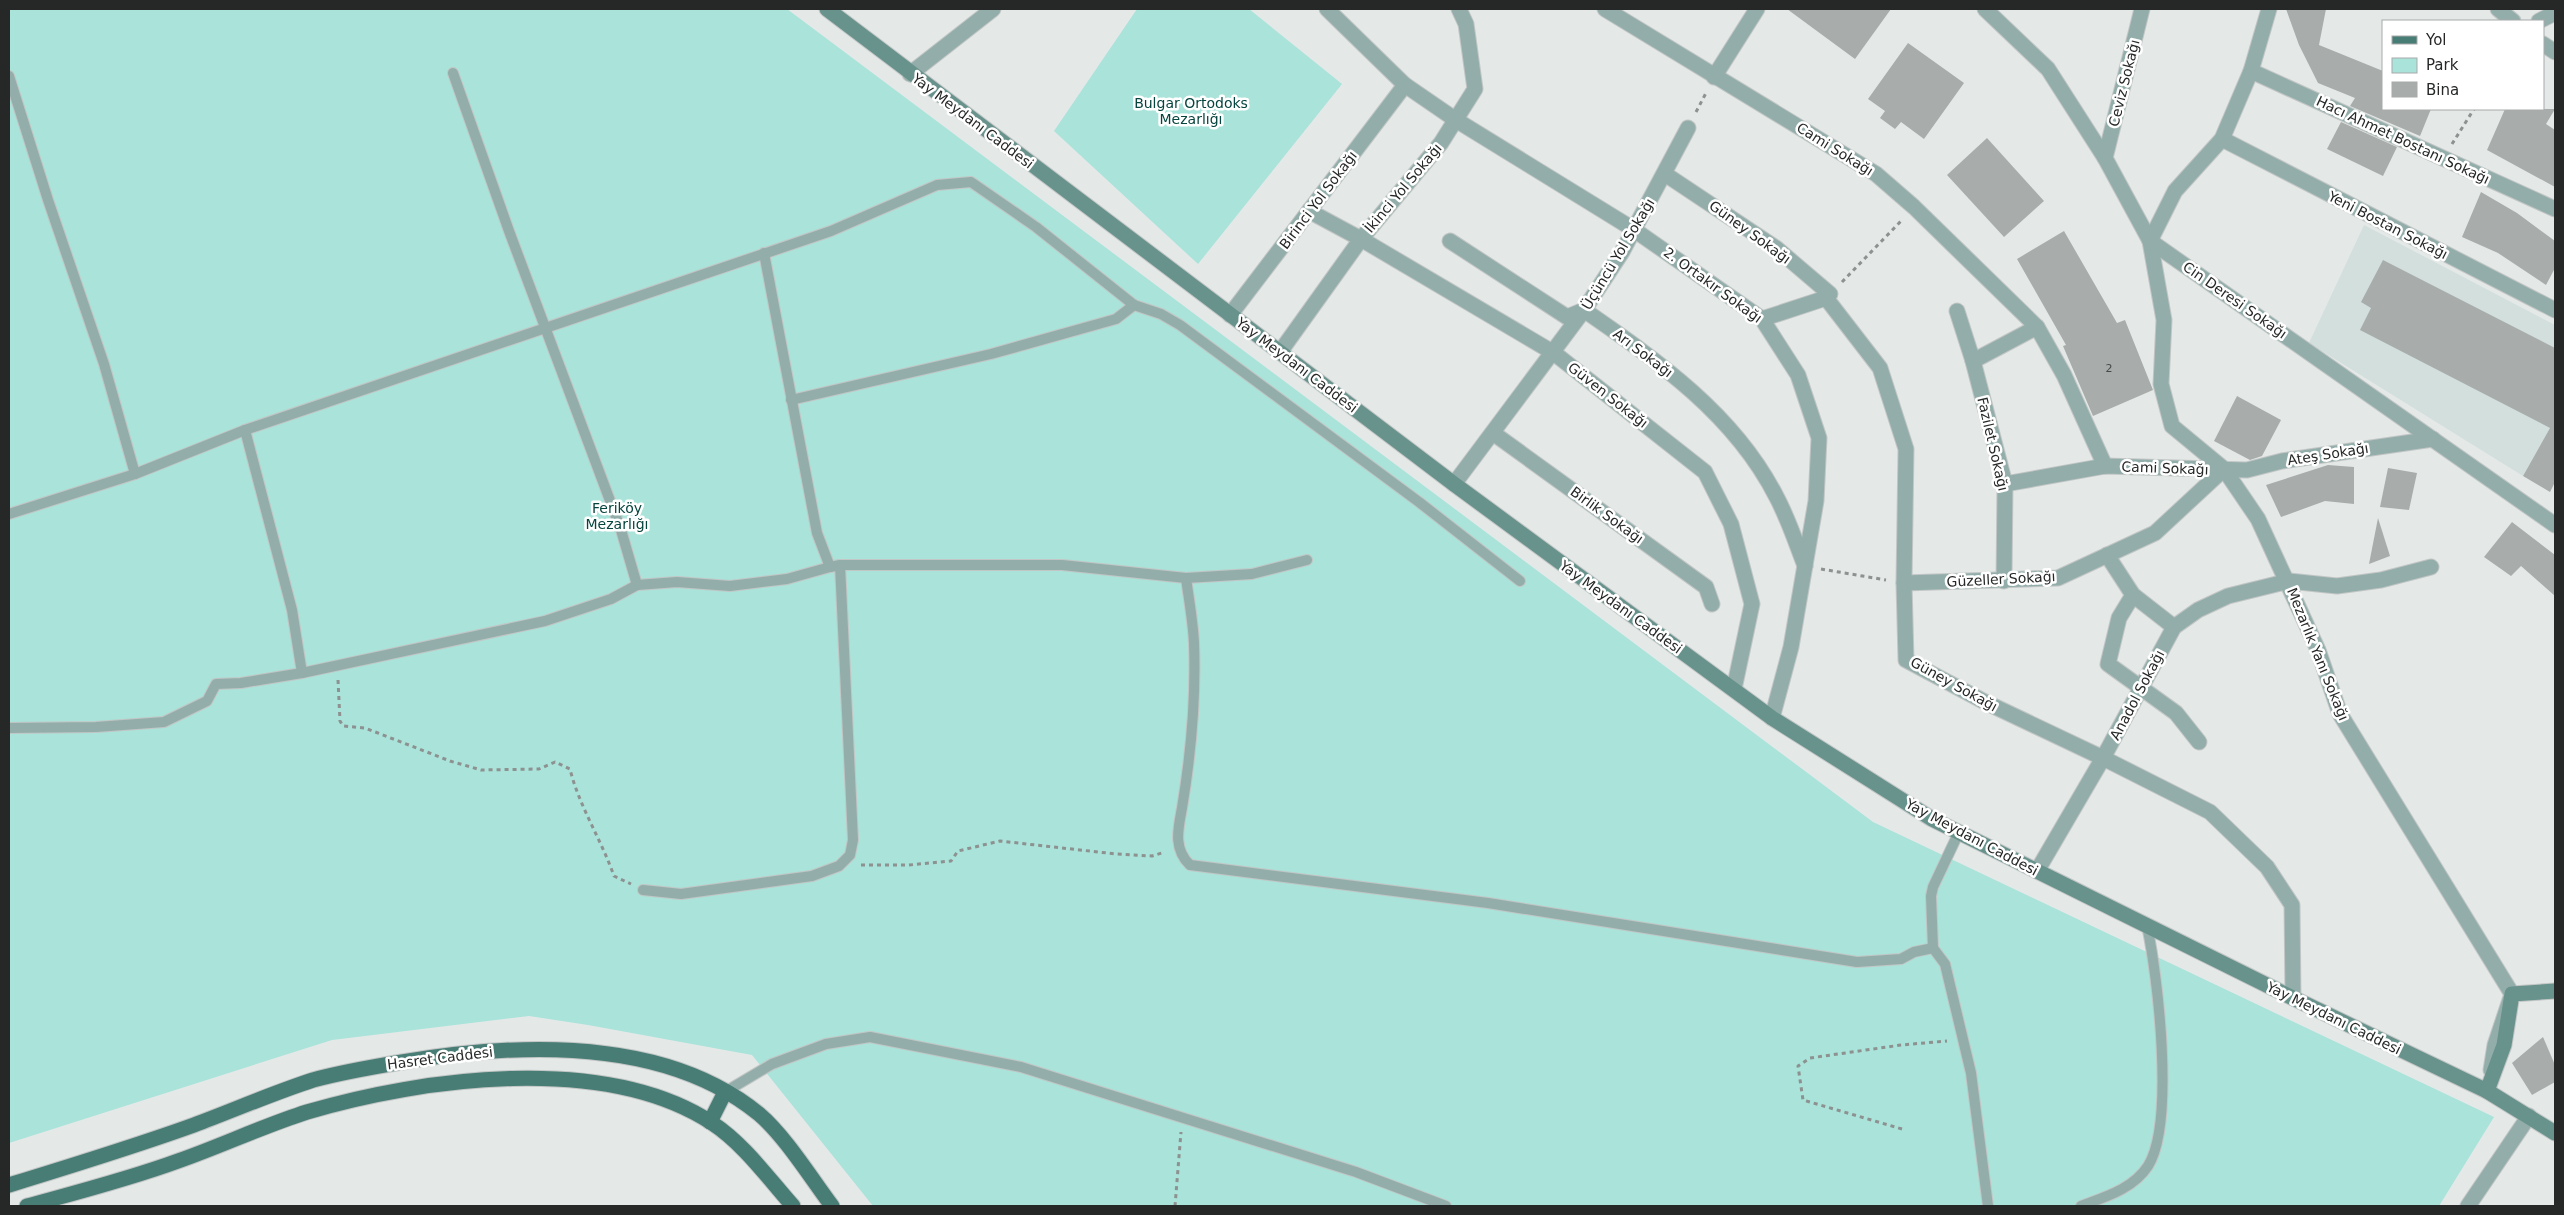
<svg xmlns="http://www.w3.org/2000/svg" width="2564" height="1215" font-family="'DejaVu Sans',sans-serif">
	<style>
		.built { fill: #d2dfdd }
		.green { fill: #a9e3da }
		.building { fill: #a8adac }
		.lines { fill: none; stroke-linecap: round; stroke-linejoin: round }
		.lane-casing { stroke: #c2c6c5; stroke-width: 12 }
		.street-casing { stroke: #c2c6c5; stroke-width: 17 }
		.secondary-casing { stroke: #c2c6c5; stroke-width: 17 }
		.primary-casing { stroke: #c2c6c5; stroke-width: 17 }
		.path { stroke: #8d9190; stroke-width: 3; stroke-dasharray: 4 4; stroke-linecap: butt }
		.lane { stroke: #93aeaa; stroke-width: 10 }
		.street { stroke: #93aeaa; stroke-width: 15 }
		.secondary { stroke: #68928c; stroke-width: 15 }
		.primary { stroke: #487d76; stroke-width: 15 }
		.labels { text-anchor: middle; stroke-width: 5; stroke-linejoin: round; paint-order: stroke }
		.number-label { font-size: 11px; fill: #464948 }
		.street-label { font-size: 14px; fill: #262827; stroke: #fff }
		.park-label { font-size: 14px; fill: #06443e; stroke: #fff }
	</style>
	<rect width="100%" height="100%" fill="#e4e9e8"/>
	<polygon class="built" points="2364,225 2555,325 2555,419 2523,476 2309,343"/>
	<g class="green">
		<polygon points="9,9 787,9 1873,822 2494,1117 2439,1206 873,1206 752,1055 588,1025 529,1016 332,1040 9,1143"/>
		<polygon points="1137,9 1249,9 1342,84 1198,264 1054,131"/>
	</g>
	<g class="building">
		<polygon points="1787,9 1891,9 1855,59"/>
		<polygon points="2286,9 2326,9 2319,45 2383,71 2383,109 2431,109 2420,136 2350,106 2355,98 2318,83 2299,45"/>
		<polygon points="1908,43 1964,83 1924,139 1901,122 1895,129 1880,118 1885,111 1868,99"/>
		<polygon points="2505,109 2555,109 2546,124 2555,130 2555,187 2487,150"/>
		<polygon points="2341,122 2397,147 2383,176 2327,149"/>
		<polygon points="1987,138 2044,201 2004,237 1947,175"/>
		<polygon points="2481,192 2517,213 2555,241 2555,268 2546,285 2498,253 2462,237"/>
		<polygon points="2064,231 2117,323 2125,320 2153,390 2093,416 2063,346 2066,345 2017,259"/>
		<polygon points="2383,260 2555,348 2555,482 2550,492 2523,476 2550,428 2360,330 2371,308 2361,302"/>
		<polygon points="2237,396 2281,420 2262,456 2250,460 2214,441"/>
		<polygon points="2328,465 2354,467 2354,504 2325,501 2281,517 2266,485"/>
		<polygon points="2388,468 2417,473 2409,510 2380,507"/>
		<polygon points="2378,518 2390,556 2369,564"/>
		<polygon points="2512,522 2555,555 2555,596 2521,566 2511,576 2484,557"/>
		<polygon points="2543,1037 2555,1065 2555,1082 2532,1095 2512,1063"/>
	</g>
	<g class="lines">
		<g class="lane-casing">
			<g id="lane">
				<polyline points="453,73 509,231 621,530 637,585 677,582 730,586 787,579 830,567"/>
				<polyline points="9,76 48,200 104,364 135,474 245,430"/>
				<polyline points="791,400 991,354 1116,319 1134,305 1161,314 1180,325 1419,502 1520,581"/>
				<polyline points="9,514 135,474"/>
				<polyline points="840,565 1062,565 1186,578 1252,574 1307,560"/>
				<path d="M1186 578C1189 600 1193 622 1194 643 1196 698 1191 754 1182 808 1178 829 1173 849 1190 865L1488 903 1857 962 1901 959 1914 952 1933 948 1945 964 1971 1073 1988 1206"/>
				<polyline points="302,673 545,621 611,599 637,585"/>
				<polyline points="9,728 96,727 164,722 207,701 216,684 241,683 302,673 292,610 245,430 831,231 937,185 971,182 1036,227 1134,305"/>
				<polyline points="643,890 681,894 812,876 839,866 850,855 853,840 840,565 830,567 817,533 764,253"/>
				<polyline points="1933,948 1931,896 1933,887 1959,832"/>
				<polyline points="725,1092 772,1064 826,1044 870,1037 1021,1067 1356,1172 1446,1206"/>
				<path d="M2081 1206C2105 1197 2133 1189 2148 1166 2175 1123 2158 977 2147 926"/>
			</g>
		</g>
		<g class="street-casing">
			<g id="street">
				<polyline points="1327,9 1405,85 1456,120 1633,229 1762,319 1798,375 1819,438 1816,501 1791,647 1772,718"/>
				<polyline points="1605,9 1876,174 1914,207 2037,327 2064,375 2105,466"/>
				<polyline points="1985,9 2048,69 2105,158 2150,241 2555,525"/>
				<polyline points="2498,9 2513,21"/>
				<polyline points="2539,21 2555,13"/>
				<polyline points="2543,44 2555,52"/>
				<polyline points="2251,71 2555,209"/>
				<polyline points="910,74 993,9"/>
				<polyline points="1714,77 1757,9"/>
				<polyline points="2222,139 2555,310"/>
				<polyline points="2105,158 2142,9"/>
				<polyline points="1665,174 1776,248 1830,294"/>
				<polyline points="1309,211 1361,239 1554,353 1705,472 1731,524 1752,604 1734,689"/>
				<path d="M1450 241 1567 317 1584 310C1659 362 1734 414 1776 496 1788 518 1796 543 1805 566"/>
				<polyline points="2150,241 2164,320 2161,384 2172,426 2224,469 2258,519 2318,650 2340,714 2512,994 2495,1045 2491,1070"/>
				<polyline points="2150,241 2175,191 2222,139 2251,71 2269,9"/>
				<polyline points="1957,311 1973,361 2005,484 2004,581"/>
				<polyline points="1230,315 1405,85"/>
				<polyline points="1762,319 1826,298 1880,368 1906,449 1904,583 1906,660 1985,702 2103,758 2210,812 2267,867 2292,905 2293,998"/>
				<polyline points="1280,352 1361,239 1441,143 1475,89 1466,24 1459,9"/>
				<polyline points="1973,361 2037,327"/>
				<polyline points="1493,433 1706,587 1712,604"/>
				<polyline points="1454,484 1584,310 1622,252 1688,128"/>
				<polyline points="2005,484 2105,466 2247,470 2282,461 2433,439"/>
				<polyline points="2107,555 2133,595 2174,627"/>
				<polyline points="1904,583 2058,578 2155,533 2224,469"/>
				<polyline points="2133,595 2119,618 2108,664 2176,713 2199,742"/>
				<polyline points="2037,871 2103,758 2174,627 2198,610 2228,596 2289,581 2337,586 2381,580 2431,567"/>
				<polyline points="2468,1206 2529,1116"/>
			</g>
		</g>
		<g class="secondary-casing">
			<g id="secondary">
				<polyline points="827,9 1454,484 1772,718 1932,819 2293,998 2487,1091 2555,1133"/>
				<polyline points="2487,1091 2504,1045 2512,994 2555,991"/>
			</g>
		</g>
		<g class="primary-casing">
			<g id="primary">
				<polyline points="710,1122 725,1092"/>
				<path d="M9 1185C71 1166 133 1147 194 1125 234 1110 273 1093 313 1080 342 1072 372 1067 402 1062 515 1043 664 1036 759 1114 785 1136 811 1178 832 1206"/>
				<path d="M27 1206C78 1192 129 1179 178 1161 221 1146 263 1126 307 1112 422 1078 605 1053 712 1123 744 1144 768 1178 793 1206"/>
			</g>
		</g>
		<g class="path">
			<polyline points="1696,112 1706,93"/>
			<polyline points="2452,144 2474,109"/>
			<polyline points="1842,282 1902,220"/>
			<polyline points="1821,569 1886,580"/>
			<path d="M338 680 340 721 343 726 365 728 450 761 481 770 539 769 555 762 570 769C579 806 601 839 614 876L631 884"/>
			<polyline points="861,865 909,865 951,861 958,851 1000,841 1116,854 1152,856 1165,852"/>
			<polyline points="1902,1129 1803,1100 1798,1066 1810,1058 1901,1045 1947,1041"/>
			<polyline points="1175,1206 1181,1132"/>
		</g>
		<use href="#lane" class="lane"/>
		<use href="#street" class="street"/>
		<use href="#secondary" class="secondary"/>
		<use href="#primary" class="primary"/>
	</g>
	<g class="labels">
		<g class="number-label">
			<text x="2109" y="372">2</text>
		</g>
		<g class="street-label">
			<text transform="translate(2124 83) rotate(-76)" y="5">Ceviz Sokağı</text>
			<text transform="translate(973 121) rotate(37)" y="5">Yay Meydanı Caddesi</text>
			<text transform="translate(2403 140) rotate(25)" y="5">Hacı Ahmet Bostanı Sokağı</text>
			<text transform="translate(1835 149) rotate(32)" y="5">Cami Sokağı</text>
			<text transform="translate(1403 188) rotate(-50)" y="5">İkinci Yol Sokağı</text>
			<text transform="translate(1318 200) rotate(-53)" y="5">Birinci Yol Sokağı</text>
			<text transform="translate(2388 225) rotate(27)" y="5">Yeni Bostan Sokağı</text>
			<text transform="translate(1750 232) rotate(36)" y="5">Güney Sokağı</text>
			<text transform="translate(1618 254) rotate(-59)" y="5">Üçüncü Yol Sokağı</text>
			<text transform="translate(1713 285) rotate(36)" y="5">2. Ortakır Sokağı</text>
			<text transform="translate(2235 300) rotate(35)" y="5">Cin Deresi Sokağı</text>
			<text transform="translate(1643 353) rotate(37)" y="5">Arı Sokağı</text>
			<text transform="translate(1297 365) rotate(37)" y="5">Yay Meydanı Caddesi</text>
			<text transform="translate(1608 395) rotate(38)" y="5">Güven Sokağı</text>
			<text transform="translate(1993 444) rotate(77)" y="5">Fazilet Sokağı</text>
			<text transform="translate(2328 454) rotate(-9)" y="5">Ateş Sokağı</text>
			<text transform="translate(2165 468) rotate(2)" y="5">Cami Sokağı</text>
			<text transform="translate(1607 515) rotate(36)" y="5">Birlik Sokağı</text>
			<text transform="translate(2001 579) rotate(-3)" y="5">Güzeller Sokağı</text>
			<text transform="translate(1621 607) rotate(36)" y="5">Yay Meydanı Caddesi</text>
			<text transform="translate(2318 654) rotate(68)" y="5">Mezarlık Yanı Sokağı</text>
			<text transform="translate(1954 684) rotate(29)" y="5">Güney Sokağı</text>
			<text transform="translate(2137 695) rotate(-62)" y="5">Anadol Sokağı</text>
			<text transform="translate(1972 837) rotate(28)" y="5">Yay Meydanı Caddesi</text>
			<text transform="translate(2334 1018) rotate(26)" y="5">Yay Meydanı Caddesi</text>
			<text transform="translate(440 1058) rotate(-7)" y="5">Hasret Caddesi</text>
		</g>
		<g class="park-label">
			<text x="1191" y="108">Bulgar Ortodoks<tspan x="1191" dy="16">Mezarlığı</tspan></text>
			<text x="617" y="513">Feriköy<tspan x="617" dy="16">Mezarlığı</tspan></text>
		</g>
	</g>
	<rect width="2564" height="1215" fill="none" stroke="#262827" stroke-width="20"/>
	<rect x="2382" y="20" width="162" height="90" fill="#ffffff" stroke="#a8a9a9"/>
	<rect x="2392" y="36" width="25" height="8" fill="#487d76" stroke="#a8a9a9"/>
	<text x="2426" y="45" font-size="15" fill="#262827">Yol</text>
	<rect x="2392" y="58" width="25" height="15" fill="#a9e3da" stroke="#a8a9a9"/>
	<text x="2426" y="70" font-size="15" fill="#262827">Park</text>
	<rect x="2392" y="82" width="25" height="15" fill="#a8adac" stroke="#a8a9a9"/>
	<text x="2426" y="95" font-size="15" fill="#262827">Bina</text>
</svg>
